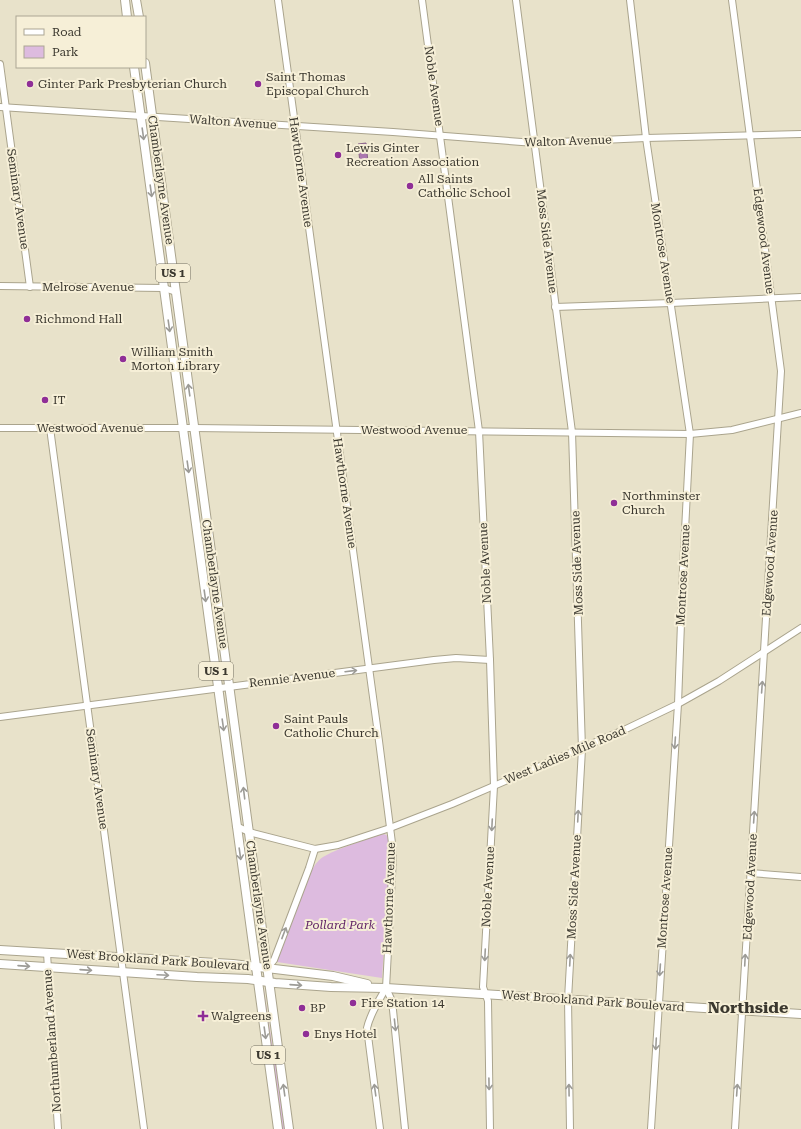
<svg xmlns="http://www.w3.org/2000/svg" width="801" height="1129" font-family="'Roboto Serif',serif">
	<style>
		.green { fill: #ddbbdf }
		.water { fill: #ac78af; stroke: #8a6589 }
		.lines { fill: none; stroke-linecap: round; stroke-linejoin: round }
		.minor-casing { stroke: #aaa48d; stroke-width: 8 }
		.major-casing { stroke: #aaa48d; stroke-width: 10 }
		.minor { stroke: #fff; stroke-width: 6 }
		.major { stroke: #fff; stroke-width: 8 }
		.oneway { stroke: #9d9c97 }
		.poi-dot { fill: #8f2e97; stroke: #f6efd7; stroke-width: 1.5 }
		.labels { text-anchor: middle; stroke-width: 4; stroke-linejoin: round; paint-order: stroke }
		.shield { fill: #f6efd7; stroke: #736f61; stroke-width: 1 }
		.shield-label { font-size: 11px; font-weight: bold; fill: #3b382f }
		.poi-label { font-size: 12px; fill: #3b382f; stroke: #f6efd7; text-anchor: start }
		.street-label { font-size: 12px; fill: #3b382f; stroke: #f6efd7 }
		.park-label { font-size: 12px; font-style: italic; fill: #602266; stroke: #f6efd7 }
		.district-label { font-size: 16px; font-weight: bold; fill: #3b382f; stroke: #f6efd7 }
	</style>
	<rect width="100%" height="100%" fill="#e8e2ca"/>
	<g class="green">
		<path d="M384 834 388 836 390 854 382 978 277 962 311 872C314 866 317 861 323 857 334 850 369 838 384 834Z"/>
		<polygon points="264,990 273,1050 279,1075 286,1129 281,1129 262,991"/>
	</g>
	<polygon class="water" points="366,143 368,162 360,163 358,144"/>
	<g class="lines">
		<g class="minor-casing">
			<g id="minor">
				<polyline points="278,0 379,741 392,843 393,857 386,988 391,999 393,1010 405,1129"/>
				<polyline points="422,0 479,431 490,660 494,786 483,987 488,1001 490,1129"/>
				<polyline points="516,0 572,432 582,749 568,999 570,1129"/>
				<polyline points="630,0 646,138 690,434 683,569 678,704 651,1129"/>
				<polyline points="732,0 781,371 735,1129"/>
				<polyline points="0,64 30,287"/>
				<polyline points="0,107 393,132 535,143 646,138 801,134"/>
				<polyline points="0,286 164,288 176,292"/>
				<polyline points="555,307 671,303 801,297"/>
				<polyline points="0,428 194,428 690,434 732,430 801,413"/>
				<polyline points="50,428 144,1129"/>
				<polyline points="0,717 434,660 456,658 490,660"/>
				<polyline points="236,826 249,832 315,849 338,845 390,828 452,804 626,729 678,704 719,681 801,628"/>
				<polyline points="750,873 801,877"/>
				<polyline points="47,953 58,1129"/>
				<polyline points="268,967 274,960 309,868 315,849"/>
				<path d="M380 1129 367 1028C370 1014 379 1000 386 988"/>
			</g>
		</g>
		<g class="major-casing">
			<g id="major">
				<polyline points="125,0 127,17"/>
				<polyline points="136,0 139,17"/>
				<polyline points="145,63 289,1129"/>
				<polyline points="134,67 278,1129"/>
				<polyline points="0,950 233,964 333,976 367,984"/>
				<polyline points="0,964 197,977 248,979 275,983 331,987 386,988 801,1014"/>
			</g>
		</g>
		<use href="#minor" class="minor"/>
		<use href="#major" class="major"/>
	</g>
	<defs><path id="oneway-shaft" d="M-6 0H5M1.5-3L5.5 0L1.5 3" fill="none" stroke-width="1.6" stroke-linecap="round" stroke-linejoin="round"/></defs>
	<g class="oneway">
		<use href="#oneway-shaft" transform="translate(143 134) rotate(82)"/>
		<use href="#oneway-shaft" transform="translate(151 191) rotate(82)"/>
		<use href="#oneway-shaft" transform="translate(169 326) rotate(82)"/>
		<use href="#oneway-shaft" transform="translate(189 390) rotate(-98)"/>
		<use href="#oneway-shaft" transform="translate(188 467) rotate(82)"/>
		<use href="#oneway-shaft" transform="translate(205 596) rotate(82)"/>
		<use href="#oneway-shaft" transform="translate(351 671) rotate(-7)"/>
		<use href="#oneway-shaft" transform="translate(762 687) rotate(-86)"/>
		<use href="#oneway-shaft" transform="translate(223 725) rotate(82)"/>
		<use href="#oneway-shaft" transform="translate(675 743) rotate(94)"/>
		<use href="#oneway-shaft" transform="translate(244 793) rotate(-97)"/>
		<use href="#oneway-shaft" transform="translate(578 816) rotate(-87)"/>
		<use href="#oneway-shaft" transform="translate(754 817) rotate(-86)"/>
		<use href="#oneway-shaft" transform="translate(492 825) rotate(93)"/>
		<use href="#oneway-shaft" transform="translate(240 854) rotate(82)"/>
		<use href="#oneway-shaft" transform="translate(284 933) rotate(-69)"/>
		<use href="#oneway-shaft" transform="translate(485 955) rotate(93)"/>
		<use href="#oneway-shaft" transform="translate(570 960) rotate(-87)"/>
		<use href="#oneway-shaft" transform="translate(745 960) rotate(-87)"/>
		<use href="#oneway-shaft" transform="translate(24 966) rotate(4)"/>
		<use href="#oneway-shaft" transform="translate(86 970) rotate(4)"/>
		<use href="#oneway-shaft" transform="translate(660 970) rotate(94)"/>
		<use href="#oneway-shaft" transform="translate(163 975) rotate(3)"/>
		<use href="#oneway-shaft" transform="translate(296 985) rotate(4)"/>
		<use href="#oneway-shaft" transform="translate(395 1025) rotate(84)"/>
		<use href="#oneway-shaft" transform="translate(265 1033) rotate(82)"/>
		<use href="#oneway-shaft" transform="translate(656 1044) rotate(93)"/>
		<use href="#oneway-shaft" transform="translate(489 1084) rotate(89)"/>
		<use href="#oneway-shaft" transform="translate(284 1090) rotate(-98)"/>
		<use href="#oneway-shaft" transform="translate(375 1090) rotate(-98)"/>
		<use href="#oneway-shaft" transform="translate(569 1090) rotate(-91)"/>
		<use href="#oneway-shaft" transform="translate(737 1090) rotate(-86)"/>
	</g>
	<g class="poi-dot">
		<circle cx="30" cy="84" r="4"/>
		<circle cx="258" cy="84" r="4"/>
		<circle cx="338" cy="155" r="4"/>
		<circle cx="410" cy="186" r="4"/>
		<circle cx="27" cy="319" r="4"/>
		<circle cx="123" cy="359" r="4"/>
		<circle cx="45" cy="400" r="4"/>
		<circle cx="614" cy="503" r="4"/>
		<circle cx="276" cy="726" r="4"/>
		<circle cx="353" cy="1003" r="4"/>
		<circle cx="302" cy="1008" r="4"/>
		<path d="M201 1010h4v4h4v4h-4v4h-4v-4h-4v-4h4z"/>
		<circle cx="306" cy="1034" r="4"/>
	</g>
	<g class="labels">
		<g class="shield">
			<rect x="156" y="264" width="34" height="18" rx="3"/>
			<rect x="199" y="662" width="34" height="18" rx="3"/>
			<rect x="251" y="1046" width="34" height="18" rx="3"/>
		</g>
		<g class="shield-label">
			<text x="173" y="277">US 1</text>
			<text x="216" y="675">US 1</text>
			<text x="268" y="1059">US 1</text>
		</g>
		<g class="poi-label">
			<text x="266" y="81">Saint Thomas<tspan x="266" dy="14">Episcopal Church</tspan></text>
			<text x="38" y="88">Ginter Park Presbyterian Church</text>
			<text x="346" y="152">Lewis Ginter<tspan x="346" dy="14">Recreation Association</tspan></text>
			<text x="418" y="183">All Saints<tspan x="418" dy="14">Catholic School</tspan></text>
			<text x="35" y="323">Richmond Hall</text>
			<text x="131" y="356">William Smith<tspan x="131" dy="14">Morton Library</tspan></text>
			<text x="53" y="404">IT</text>
			<text x="622" y="500">Northminster<tspan x="622" dy="14">Church</tspan></text>
			<text x="284" y="723">Saint Pauls<tspan x="284" dy="14">Catholic Church</tspan></text>
			<text x="361" y="1007">Fire Station 14</text>
			<text x="310" y="1012">BP</text>
			<text x="211" y="1020">Walgreens</text>
			<text x="314" y="1038">Enys Hotel</text>
		</g>
		<g class="street-label">
			<text transform="translate(434 86) rotate(82)" y="4">Noble Avenue</text>
			<text transform="translate(233 122) rotate(4)" y="4">Walton Avenue</text>
			<text transform="translate(568 141) rotate(-2)" y="4">Walton Avenue</text>
			<text transform="translate(301 172) rotate(82)" y="4">Hawthorne Avenue</text>
			<text transform="translate(161 180) rotate(82)" y="4">Chamberlayne Avenue</text>
			<text transform="translate(18 199) rotate(82)" y="4">Seminary Avenue</text>
			<text transform="translate(547 241) rotate(83)" y="4">Moss Side Avenue</text>
			<text transform="translate(764 241) rotate(83)" y="4">Edgewood Avenue</text>
			<text transform="translate(663 253) rotate(81)" y="4">Montrose Avenue</text>
			<text x="88" y="291">Melrose Avenue</text>
			<text x="90" y="432">Westwood Avenue</text>
			<text x="414" y="434">Westwood Avenue</text>
			<text transform="translate(345 493) rotate(82)" y="4">Hawthorne Avenue</text>
			<text transform="translate(485 563) rotate(-93)" y="4">Noble Avenue</text>
			<text transform="translate(577 563) rotate(-92)" y="4">Moss Side Avenue</text>
			<text transform="translate(770 563) rotate(-86)" y="4">Edgewood Avenue</text>
			<text transform="translate(683 575) rotate(-87)" y="4">Montrose Avenue</text>
			<text transform="translate(215 584) rotate(82)" y="4">Chamberlayne Avenue</text>
			<text transform="translate(292 678) rotate(-7)" y="4">Rennie Avenue</text>
			<text transform="translate(565 755) rotate(-23)" y="4">West Ladies Mile Road</text>
			<text transform="translate(97 779) rotate(82)" y="4">Seminary Avenue</text>
			<text transform="translate(488 887) rotate(-87)" y="4">Noble Avenue</text>
			<text transform="translate(574 887) rotate(-87)" y="4">Moss Side Avenue</text>
			<text transform="translate(750 887) rotate(-87)" y="4">Edgewood Avenue</text>
			<text transform="translate(389 898) rotate(-88)" y="4">Hawthorne Avenue</text>
			<text transform="translate(665 898) rotate(-86)" y="4">Montrose Avenue</text>
			<text transform="translate(259 905) rotate(82)" y="4">Chamberlayne Avenue</text>
			<text transform="translate(158 960) rotate(4)" y="4">West Brookland Park Boulevard</text>
			<text transform="translate(593 1001) rotate(4)" y="4">West Brookland Park Boulevard</text>
			<text transform="translate(52 1041) rotate(-94)" y="4">Northumberland Avenue</text>
		</g>
		<g class="park-label">
			<text x="340" y="929">Pollard Park</text>
		</g>
		<g class="district-label">
			<text x="748" y="1013">Northside</text>
		</g>
	</g>
	<rect x="16" y="16" width="130" height="52" fill="#f6efd7" stroke="#aba694"/>
	<rect x="24" y="29" width="20" height="6" fill="#ffffff" stroke="#aba694"/>
	<text x="52" y="36" font-size="12" fill="#3b382f">Road</text>
	<rect x="24" y="46" width="20" height="12" fill="#ddbbdf" stroke="#aba694"/>
	<text x="52" y="56" font-size="12" fill="#3b382f">Park</text>
</svg>
